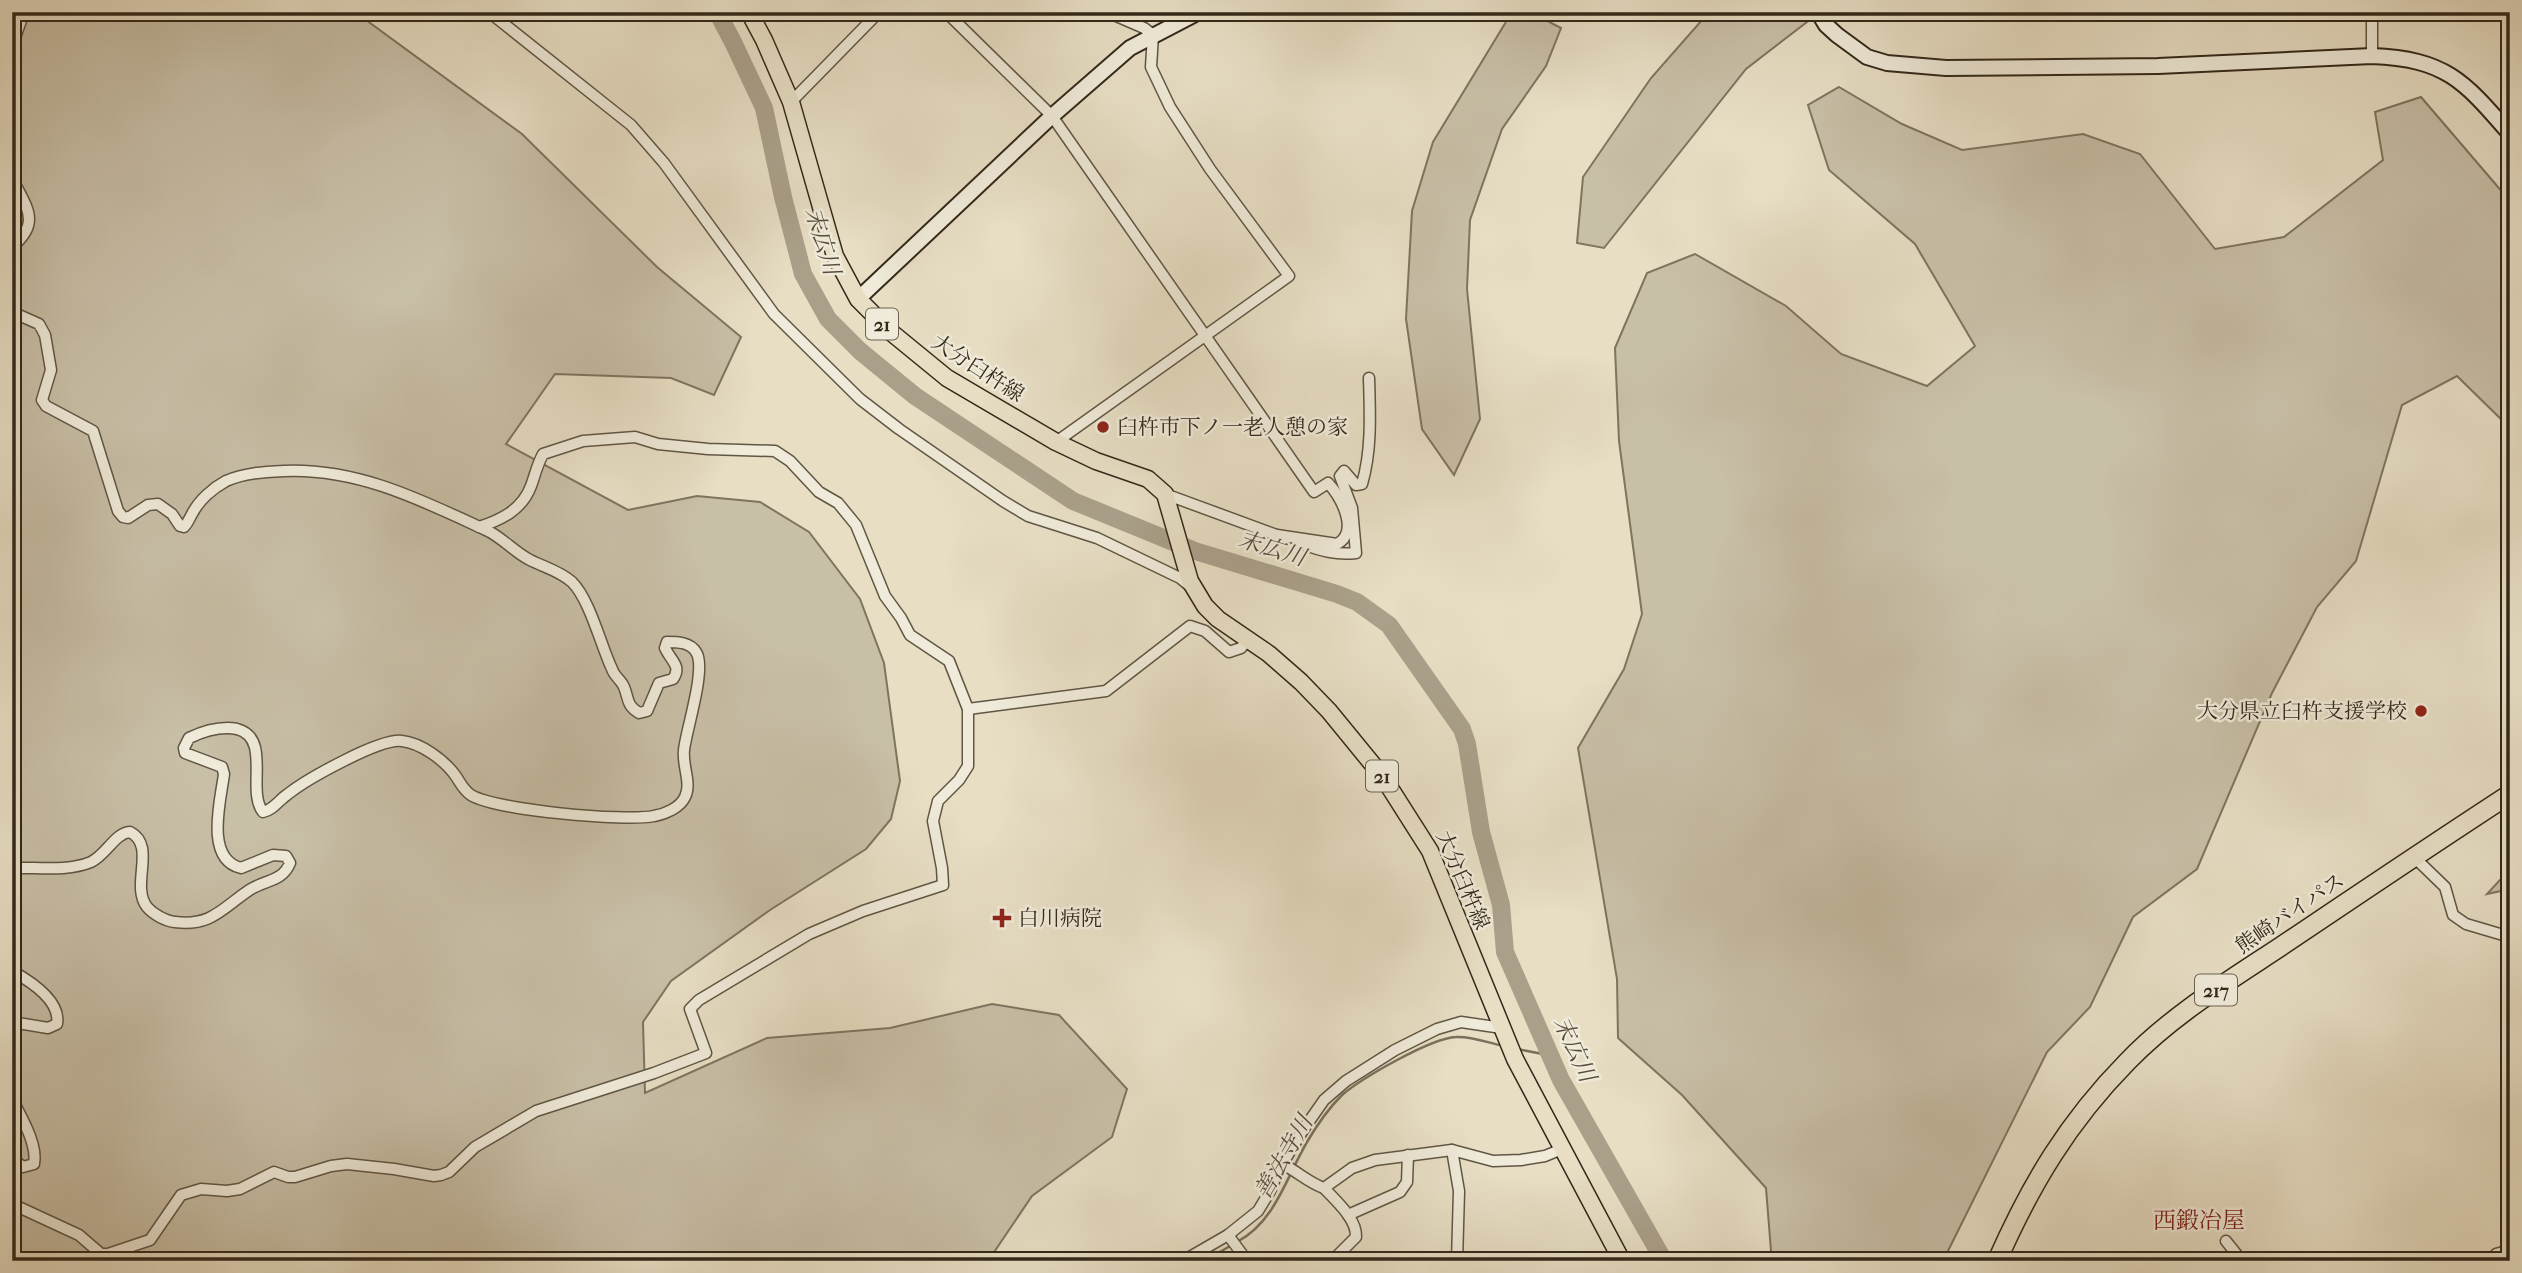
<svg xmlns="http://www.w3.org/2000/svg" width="2522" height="1273" font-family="'IM FELL French Canon','Noto Serif JP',serif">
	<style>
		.green { fill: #c8bfa7; stroke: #7e7460; stroke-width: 2 }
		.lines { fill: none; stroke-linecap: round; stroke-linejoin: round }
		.stream { stroke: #7a705d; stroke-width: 2.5 }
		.river { stroke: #aaa08a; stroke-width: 18 }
		.street-casing { stroke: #605644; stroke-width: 13 }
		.secondary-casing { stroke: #33281a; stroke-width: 18 }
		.primary-casing { stroke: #33281a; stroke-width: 19 }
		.highway-casing { stroke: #33281a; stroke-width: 21 }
		.street { stroke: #efead9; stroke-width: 10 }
		.secondary { stroke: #efead9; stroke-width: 14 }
		.primary { stroke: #e7dec4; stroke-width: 16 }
		.highway { stroke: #e7dec4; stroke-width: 18 }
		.poi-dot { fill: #8f2418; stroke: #efead9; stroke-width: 2.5 }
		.labels { text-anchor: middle; stroke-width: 5; stroke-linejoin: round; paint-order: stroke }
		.shield { fill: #efead9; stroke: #6b6253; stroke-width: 2 }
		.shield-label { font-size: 19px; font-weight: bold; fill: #33281a }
		.street-label { font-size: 21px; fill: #33281a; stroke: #efead9 }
		.poi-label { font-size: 21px; fill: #33281a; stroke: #efead9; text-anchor: start }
		.water-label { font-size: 23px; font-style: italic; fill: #574c3c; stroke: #efead9 }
		.neighbourhood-label { font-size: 23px; fill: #7a1f14; stroke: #efead9 }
	</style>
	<rect width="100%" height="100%" fill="#e7dec4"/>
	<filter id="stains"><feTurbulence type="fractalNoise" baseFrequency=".00286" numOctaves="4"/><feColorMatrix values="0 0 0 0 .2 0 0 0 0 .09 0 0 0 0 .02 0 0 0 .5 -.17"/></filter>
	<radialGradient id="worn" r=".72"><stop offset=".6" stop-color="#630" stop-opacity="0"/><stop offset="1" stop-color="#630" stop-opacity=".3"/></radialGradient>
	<g class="green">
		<polygon points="12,12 355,12 522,134 657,267 741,337 714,395 671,378 555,374 506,444 628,510 697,496 760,502 809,532 860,599 884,663 900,781 891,819 866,849 770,910 671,981 643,1022 645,1093 767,1038 890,1028 992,1004 1059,1015 1127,1089 1112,1137 1032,1196 988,1261 12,1261"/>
		<polygon points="1512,12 1530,12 1561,28 1546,66 1502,129 1470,220 1467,289 1480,419 1454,475 1422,429 1406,319 1412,211 1433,142"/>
		<polygon points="1709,12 1820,12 1746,69 1604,248 1577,243 1583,177 1651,78"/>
		<polygon points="1839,87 1902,124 1962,150 2083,134 2140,154 2215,249 2284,237 2383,160 2375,112 2421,97 2504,194 2510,229 2510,428 2457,376 2402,405 2356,561 2317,607 2272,693 2197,869 2133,917 2090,1007 2047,1052 1943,1261 1777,1261 1771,1251 1766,1188 1682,1095 1618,1038 1617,979 1578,748 1624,669 1642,614 1619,441 1615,348 1647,273 1695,254 1786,306 1841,354 1927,386 1975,346 1915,244 1829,170 1808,105"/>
		<polygon points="2510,869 2510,889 2487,894"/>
	</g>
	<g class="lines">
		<g class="stream">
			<polyline points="1517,1049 1548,1055"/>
			<path d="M1237 1242C1275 1222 1286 1178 1307 1142 1317 1125 1328 1109 1342 1095 1362 1078 1431 1038 1456 1037 1472 1036 1488 1043 1504 1046"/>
			<polyline points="1204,1261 1232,1245"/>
		</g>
		<polyline class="river" points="717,12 733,42 764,108 783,197 803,274 828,319 860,351 915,396 1073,501 1195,551 1337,594 1357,602 1389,625 1462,729 1467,744 1481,832 1501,905 1505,952 1561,1080 1664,1261"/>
		<g class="street-casing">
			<g id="street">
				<polyline points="489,12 631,125 664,163 774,314 860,399 899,429 1003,501 1028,516 1097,538 1180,578 1191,587"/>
				<path d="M946 12 1052 116 1314 492 1328 483C1341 497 1360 532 1337 544L1277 535"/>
				<polyline points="2372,12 2372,56"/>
				<polyline points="12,46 24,12"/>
				<polyline points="791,102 879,12"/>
				<path d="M12 178C26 207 42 222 12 247"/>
				<path d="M12 312 39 324 45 335 51 370 42 400 46 406 93 431 118 511 123 517 128 518 148 505 158 504 172 514 180 526 184 527C188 523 189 519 192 514 199 500 213 488 226 481 244 473 264 472 284 471 358 468 421 500 486 530 502 537 514 552 530 560 544 567 560 571 572 582 590 600 601 646 612 669 614 676 621 680 624 687 629 699 626 705 639 713L647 711 659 683 673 679C682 666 671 661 665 648L667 642C677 642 690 642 696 652 707 668 686 730 684 750 682 766 692 783 685 797 680 808 665 814 654 816 625 822 495 810 471 795 463 790 460 782 455 775 444 760 421 743 402 741 380 738 307 779 288 794 279 800 273 810 263 812 246 791 272 738 237 729 221 726 204 731 189 738L184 748 185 753 222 767 224 774C221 799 204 859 241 868L273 855 286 856 290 863C283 881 266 880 251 889 223 907 212 927 175 922 165 921 153 914 147 907 130 885 157 846 130 832 115 833 106 855 91 862 67 872 37 867 12 868"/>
				<polyline points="1056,442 1289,276 1210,169 1170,107 1151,67 1153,35 1144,28 1107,12"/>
				<polyline points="1165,494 1282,537"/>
				<path d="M1303 544C1321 551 1336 555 1356 553L1352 508 1340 476 1344 471 1356 485 1362 484C1372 450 1370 413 1369 378"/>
				<polyline points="968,709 1106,691 1190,626 1205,631 1229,652 1241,648 1248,639"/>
				<polyline points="2414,857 2445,887 2453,915 2466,924 2510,937"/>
				<path d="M12 971C30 981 61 1001 57 1024L48 1028 12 1022"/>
				<path d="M12 1099C21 1117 38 1144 34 1164L23 1167 12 1158"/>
				<polyline points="1452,1150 1459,1191 1457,1261"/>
				<path d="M1282 1164C1297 1171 1309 1183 1324 1188L1352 1168 1375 1160 1452 1150 1493 1161 1521 1160 1545 1156 1562 1149"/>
				<path d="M1324 1188C1336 1201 1357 1219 1356 1237L1332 1261"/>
				<path d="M12 1204 79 1235 101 1254H108L150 1240 181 1195 201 1189 227 1191 240 1189 274 1172 288 1177H295L331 1166 347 1164 394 1169 434 1176 441 1175 449 1172 475 1147 536 1111 654 1073 706 1053 690 1009 699 1000 809 934 863 911 943 885 942 868 933 821 938 801 959 780 968 766V709L949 661 910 635 901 618 885 596 856 525 838 503 819 492 790 461 775 451 708 449 658 444 635 437 583 441 543 454C537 465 535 475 531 486 522 510 501 520 479 527"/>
				<polyline points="1348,1215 1400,1192 1407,1182 1408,1155"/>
				<polyline points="1228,1235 1242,1254 1241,1261"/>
				<polyline points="2226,1241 2242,1261"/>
				<polyline points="2496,1254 2510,1250"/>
				<polyline points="1183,1261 1228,1235 1258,1211 1270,1191 1278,1171 1303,1130 1324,1100 1346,1081 1395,1050 1437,1029 1461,1022 1502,1028"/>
			</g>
		</g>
		<g class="secondary-casing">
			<g id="secondary">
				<path d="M1818 12 1826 25 1837 35 1867 57 1887 63 1946 68 2158 66 2372 56C2446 59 2464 81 2510 134"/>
				<polyline points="858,299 1052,116 1130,48 1199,12"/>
			</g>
		</g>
		<g class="primary-casing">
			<polyline id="primary" points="749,12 764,40 791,102 835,256 858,299 892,333 947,378 1056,442 1096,461 1148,479 1165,494 1190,581 1205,606 1218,619 1269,654 1301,682 1329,711 1383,777 1430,851 1515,1059 1622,1261"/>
		</g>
		<g class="highway-casing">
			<path id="highway" d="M1997 1261C2031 1184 2068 1122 2127 1062 2171 1016 2227 982 2280 947 2356 896 2433 844 2510 794"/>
		</g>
		<use href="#street" class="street"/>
		<use href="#secondary" class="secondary"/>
		<use href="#primary" class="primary"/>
		<use href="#highway" class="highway"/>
	</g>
	<g class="poi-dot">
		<circle cx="1103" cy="427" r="7"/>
		<circle cx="2421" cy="711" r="7"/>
		<path d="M998.5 907.5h7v7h7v7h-7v7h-7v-7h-7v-7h7z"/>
	</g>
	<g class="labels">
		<g class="shield">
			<rect x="866" y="308.5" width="32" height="31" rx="5"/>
			<rect x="1366" y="760.5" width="32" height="31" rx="5"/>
			<rect x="2195" y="974.5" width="42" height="31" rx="5"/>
		</g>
		<g class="shield-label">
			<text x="882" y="331">21</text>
			<text x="1382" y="783">21</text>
			<text x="2216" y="997">217</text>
		</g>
		<g class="street-label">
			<text transform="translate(978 368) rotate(33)" y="7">大分臼杵線</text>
			<text transform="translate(1463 880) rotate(67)" y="7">大分臼杵線</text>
			<text transform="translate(2290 913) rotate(-34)" y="7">熊崎バイパス</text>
		</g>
		<g class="poi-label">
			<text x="1117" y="434">臼杵市下ノ一老人憩の家</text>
			<text x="2407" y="718" text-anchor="end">大分県立臼杵支援学校</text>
			<text x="1018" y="925">白川病院</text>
		</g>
		<g class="water-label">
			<text transform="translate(823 241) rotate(73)" y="8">末広川</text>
			<text transform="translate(1272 548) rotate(17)" y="8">末広川</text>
			<text transform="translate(1575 1049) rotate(65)" y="8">末広川</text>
			<text transform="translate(1283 1157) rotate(-60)" y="8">善法寺川</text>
		</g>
		<g class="neighbourhood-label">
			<text x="2199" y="1228">西鍛冶屋</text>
		</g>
	</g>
	<rect width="2522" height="1273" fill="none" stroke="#e7dec4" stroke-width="42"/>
	<rect x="14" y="14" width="2494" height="1245" fill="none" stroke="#33281a" stroke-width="3.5"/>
	<rect x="21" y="21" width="2480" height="1231" fill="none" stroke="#33281a" stroke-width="2"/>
	<rect width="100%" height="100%" filter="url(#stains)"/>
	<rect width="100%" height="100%" fill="url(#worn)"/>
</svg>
